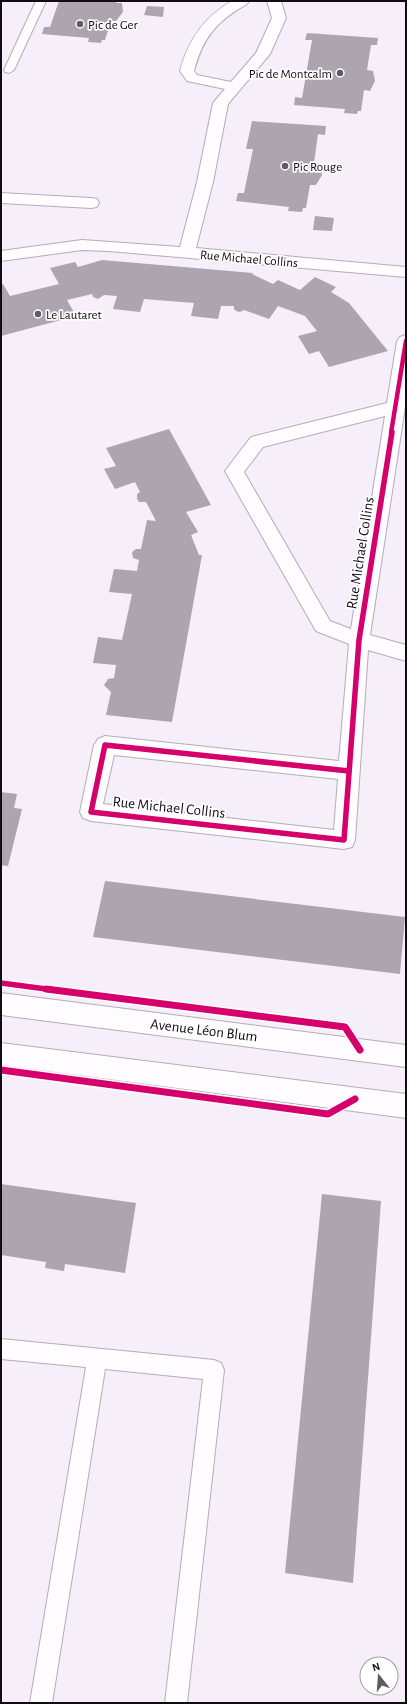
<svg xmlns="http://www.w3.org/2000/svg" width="407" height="1704" font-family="'Alegreya Sans',sans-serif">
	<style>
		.building { fill: #aca5af }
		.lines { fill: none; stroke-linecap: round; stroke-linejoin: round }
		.service-casing { stroke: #b3adb6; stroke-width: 2 }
		.minor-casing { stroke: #b3adb6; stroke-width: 2 }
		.service { fill: #fefcfe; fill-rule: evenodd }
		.minor { fill: #fefcfe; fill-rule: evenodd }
		.cycleway-far2-casing { stroke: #fff; stroke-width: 6 }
		.cycleway-far1-casing { stroke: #fff; stroke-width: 8 }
		.cycleway-casing { stroke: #fff; stroke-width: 10 }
		.cycleway-far2 { stroke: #d6006c; stroke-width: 4.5 }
		.cycleway-far1 { stroke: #d6006c; stroke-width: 5.5 }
		.cycleway { stroke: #d6006c; stroke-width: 7 }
		.poi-dot { fill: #615a64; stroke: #fff; stroke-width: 1.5 }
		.labels { text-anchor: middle; stroke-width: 3.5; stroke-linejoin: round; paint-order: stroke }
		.far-poi-label { font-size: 13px; fill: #110b14; stroke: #fff; text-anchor: start }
		.far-street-label { font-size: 13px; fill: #110b14; stroke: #fff }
		.street-label { font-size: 15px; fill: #110b14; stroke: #fff }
	</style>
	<rect width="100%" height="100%" fill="#f6eef9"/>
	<g class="building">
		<polygon points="59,1 117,1 116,3 122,3 123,12 116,21 111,21 105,40 102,40 101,43 88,42 89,38 42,34 44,27 50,27"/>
		<polygon points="147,6 164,7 163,17 144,15"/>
		<polygon points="307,33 378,38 377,45 371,45 367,70 373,71 375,81 370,91 364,90 361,111 358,111 357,114 344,113 345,109 294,105 295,97 302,98 312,40 305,40"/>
		<polygon points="252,121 326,126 325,135 318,134 314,163 320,163 322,175 316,185 310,185 306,208 303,208 302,212 288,211 289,207 236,201 238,193 244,193 253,149 246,149"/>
		<polygon points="315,216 334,218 332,231 313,230"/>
		<polygon points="102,260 253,273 252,274 273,284 278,280 300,290 315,277 336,287 331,292 349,303 388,351 329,367 319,351 309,354 298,336 317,331 305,316 278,306 269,319 244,310 240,312 236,311 234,309 234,306 221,306 218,319 191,316 194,303 144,299 140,312 113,309 117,296 104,295 98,299 93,297 92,294 67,300 76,316 1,336 1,285 3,284 10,296 59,284 50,268 75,262 78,267"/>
		<polygon points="169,429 211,505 186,512 198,532 191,535 199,555 202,555 172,722 106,715 111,692 104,685 108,679 114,678 116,665 93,663 98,637 122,640 132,594 109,592 114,569 137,571 139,560 133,558 132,552 136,549 141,549 147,520 156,521 146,502 139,502 137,499 137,494 140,492 135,482 115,489 104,469 116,466 106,448"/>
		<polygon points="1,792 17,794 14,808 22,809 8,866 1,865"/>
		<polygon points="105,881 405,917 400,974 93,937"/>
		<polygon points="1,1184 136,1203 125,1273 65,1264 64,1271 45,1268 46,1262 1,1255"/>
		<polygon points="322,1194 381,1201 353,1583 285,1573"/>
	</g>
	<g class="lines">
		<g class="service-casing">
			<g id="service">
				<polygon points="36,1 46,1 14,70 9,73 5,72 4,70"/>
				<polygon points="1,1339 214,1360 221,1363 224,1370 187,1703 165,1703 203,1379 105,1369 52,1703 30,1703 86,1367 1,1359"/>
			</g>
		</g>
		<g class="minor-casing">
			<g id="minor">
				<path d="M232 1H249L247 4C217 21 203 37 194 71L197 75 231 82 256 53 272 18 267 1H281L286 18 270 54 228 104 213 182 196 248 406 267V277L109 251 82 250 1 261V251L82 240 180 247 197 182 213 103 225 89 187 81 180 71C188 40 204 17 232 1Z"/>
				<polygon points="1,193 91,198 97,199 99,203 97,207 91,208 1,203"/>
				<path d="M406 335 405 407 370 635 406 645V661L368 650 355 840 352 847 344 849 91 821 83 818 80 812 94 745 98 739 105 736 339 761 349 644 316 631 225 471 251 437 387 403 397 341 400 337ZM385 416 351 629 330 621 244 472 263 447ZM114 755 338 779 334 830 103 804Z"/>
				<polygon points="1,993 406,1045 406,1067 1,1015"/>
				<polygon points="1,1043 406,1094 406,1118 1,1065"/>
			</g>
		</g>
		<use href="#service" class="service"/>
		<use href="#minor" class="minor"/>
		<g class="cycleway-far2-casing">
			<polyline id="cycleway-far2" points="391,433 406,341"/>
		</g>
		<g class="cycleway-far1-casing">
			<g id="cycleway-far1">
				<polyline points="349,771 105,745 91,812 344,840 359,640 392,432"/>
				<polyline points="1,983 54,990"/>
			</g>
		</g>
		<g class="cycleway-casing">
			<g id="cycleway">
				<polyline points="46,989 345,1027 360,1050"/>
				<polyline points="1,1070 328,1114 355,1099"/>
			</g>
		</g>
		<use href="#cycleway-far2" class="cycleway-far2"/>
		<use href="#cycleway-far1" class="cycleway-far1"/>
		<use href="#cycleway" class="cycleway"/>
	</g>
	<g class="poi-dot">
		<circle cx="80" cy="24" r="4"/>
		<circle cx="340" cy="73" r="4"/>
		<circle cx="285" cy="166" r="4"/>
		<circle cx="38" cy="314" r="4"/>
	</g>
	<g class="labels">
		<g class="far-poi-label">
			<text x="88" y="29">Pic de Ger</text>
			<text x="332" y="78" text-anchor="end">Pic de Montcalm</text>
			<text x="293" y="171">Pic Rouge</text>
			<text x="46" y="319">Le Lautaret</text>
		</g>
		<g class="far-street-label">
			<text transform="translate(249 258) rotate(5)" y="5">Rue Michael Collins</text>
		</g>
		<g class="street-label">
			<text transform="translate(360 553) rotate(-81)" y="5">Rue Michael Collins</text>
			<text transform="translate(169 807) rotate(6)" y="5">Rue Michael Collins</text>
			<text transform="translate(204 1030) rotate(7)" y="5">Avenue Léon Blum</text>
		</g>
	</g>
	<rect width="407" height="1704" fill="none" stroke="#110b14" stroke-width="4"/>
	<g transform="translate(379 1676) rotate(343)"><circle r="19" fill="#ffffff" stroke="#a09da1"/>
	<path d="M0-3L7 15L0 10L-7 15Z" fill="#615a64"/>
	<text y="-6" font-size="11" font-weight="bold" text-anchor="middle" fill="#110b14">N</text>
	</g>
</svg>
